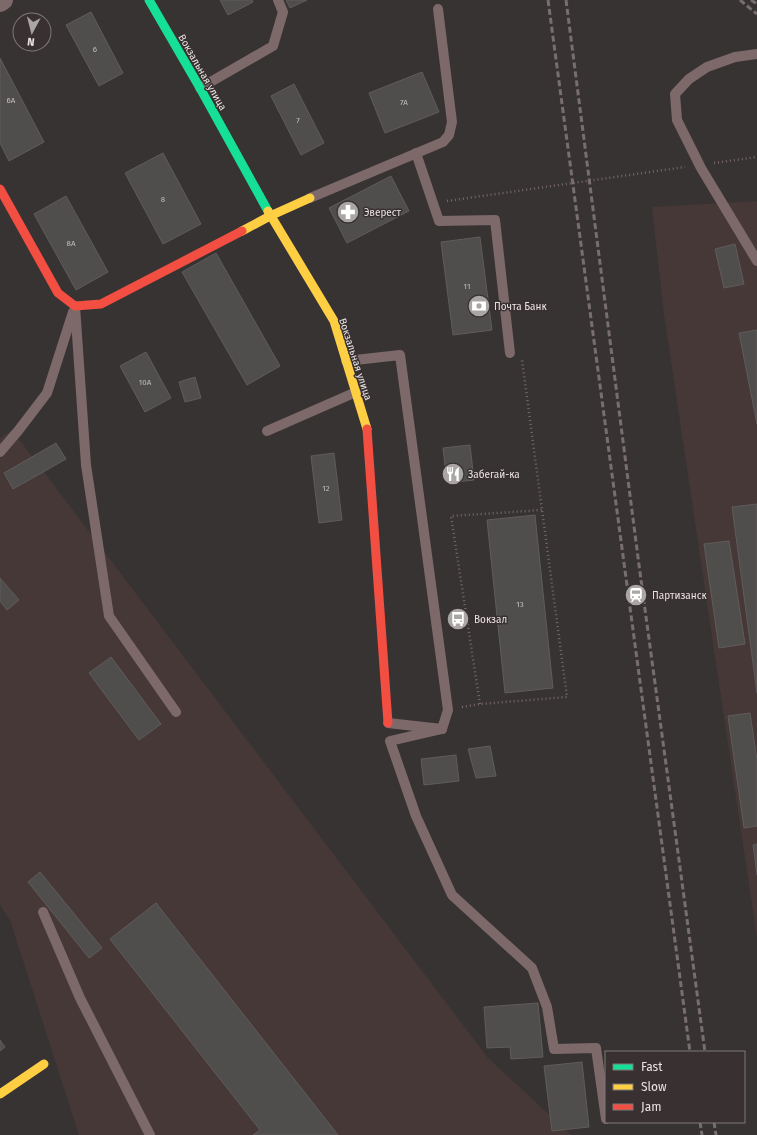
<svg xmlns="http://www.w3.org/2000/svg" width="757" height="1135" font-family="'Fira Sans',sans-serif">
	<style>
		.built { fill: #463837 }
		.building { fill: #504d4d; stroke: #605c5c }
		.lines { fill: none; stroke-linecap: round; stroke-linejoin: round }
		.path { stroke: #766969; stroke-width: 2.5; stroke-dasharray: 1 3; stroke-linecap: butt }
		.lane { stroke: #7d6969; stroke-width: 10 }
		.street { stroke: #7d6969; stroke-width: 20 }
		.fast { stroke: #16e098; stroke-width: 9 }
		.slow { stroke: #ffcf43; stroke-width: 9 }
		.jam { stroke: #f24e42; stroke-width: 9 }
		.rail { stroke: #786e6e; stroke-width: 3; stroke-dasharray: 6 3; stroke-linecap: butt }
		.labels { text-anchor: middle; stroke-width: 3; stroke-linejoin: round; paint-order: stroke }
		.number-label { font-size: 8px; fill: #c3bebe }
		.street-label { font-size: 10px; fill: #e9e4e4; stroke: #393131 }
		.poi-label { font-size: 10px; fill: #e9e4e4; stroke: #393131; text-anchor: start }
	</style>
	<rect width="100%" height="100%" fill="#373333"/>
	<g class="built">
		<polygon points="757,201 757,938 664,314 652,207"/>
		<polygon points="12,430 488,1058 571,1135 79,1135 10,920 0,905 0,438"/>
	</g>
	<g class="building">
		<polygon points="220,0 252,0 253,2 228,15"/>
		<polygon points="286,0 307,0 290,8"/>
		<polygon points="91,12 123,73 99,86 66,25"/>
		<polygon points="0,58 44,142 9,161 0,143"/>
		<polygon points="422,72 439,112 385,133 369,93"/>
		<polygon points="294,84 324,143 301,155 271,96"/>
		<polygon points="163,153 201,224 163,244 125,173"/>
		<polygon points="391,176 409,211 347,243 329,208"/>
		<polygon points="66,196 108,272 76,290 34,214"/>
		<polygon points="480,237 492,330 453,335 441,242"/>
		<polygon points="735,244 744,284 724,288 715,249"/>
		<polygon points="216,253 280,366 247,385 182,272"/>
		<polygon points="757,330 757,424 739,333"/>
		<polygon points="146,352 171,398 145,412 120,366"/>
		<polygon points="195,377 201,398 185,402 179,382"/>
		<polygon points="56,443 66,459 13,489 4,473"/>
		<polygon points="470,445 474,480 447,483 443,448"/>
		<polygon points="334,453 342,520 319,523 311,456"/>
		<polygon points="757,504 757,693 732,507"/>
		<polygon points="535,515 553,688 505,693 487,520"/>
		<polygon points="729,541 745,644 719,648 704,544"/>
		<polygon points="0,578 19,600 7,610 0,601"/>
		<polygon points="111,657 161,724 139,740 89,673"/>
		<polygon points="750,713 757,760 757,826 744,828 728,716"/>
		<polygon points="490,746 496,776 476,778 468,749"/>
		<polygon points="456,755 459,781 424,785 421,759"/>
		<polygon points="757,844 757,875 753,845"/>
		<polygon points="40,872 102,948 89,958 28,882"/>
		<polygon points="156,903 338,1135 253,1135 260,1130 110,939"/>
		<polygon points="538,1003 543,1057 511,1059 510,1047 487,1048 484,1007"/>
		<polygon points="0,1040 5,1047 0,1051"/>
		<polygon points="582,1062 589,1127 552,1131 544,1066"/>
	</g>
	<g class="lines">
		<g class="path">
			<polyline points="714,163 757,157"/>
			<polyline points="447,201 685,167"/>
			<polyline points="480,704 451,516 542,510"/>
			<polyline points="462,707 480,704 567,697 522,360"/>
		</g>
		<g class="lane">
			<polyline points="757,54 735,57 707,67 689,79 675,94 677,120 701,168 757,261"/>
			<polyline points="200,88 273,46 283,12 278,0"/>
			<polyline points="416,153 439,221 495,220 510,353"/>
			<polyline points="310,198 443,142 449,135 452,122 438,9"/>
			<polyline points="75,306 86,465 109,616 176,712"/>
			<polyline points="346,361 400,355 448,710 442,729 388,723"/>
			<polyline points="267,431 356,392"/>
			<polyline points="0,452 18,431 47,393 73,312"/>
			<polyline points="442,729 390,741 416,816 452,895 532,968 547,1007 554,1049 596,1048 606,1119"/>
			<polyline points="43,912 80,998 150,1135"/>
		</g>
		<polyline class="street" points="0,2 3,0"/>
		<polyline class="fast" points="149,0 200,88 268,211"/>
		<g class="slow">
			<polyline points="268,211 334,321 367,429"/>
			<polyline points="242,231 270,216 310,198"/>
			<polyline points="0,1094 44,1064"/>
		</g>
		<g class="jam">
			<polyline points="0,189 58,293 75,306 101,304 242,231"/>
			<polyline points="367,429 388,723"/>
		</g>
		<g class="rail">
			<polyline points="548,0 690,1052"/>
			<polyline points="566,0 639,565 705,1052"/>
			<polyline points="740,0 757,14"/>
			<polyline points="751,0 757,4"/>
			<polyline points="700,1122 702,1135"/>
			<polyline points="714,1122 716,1135"/>
		</g>
	</g>
	<defs>
		<g id="pharmacy-disc" transform="scale(1.15)"><circle r="9.5" fill="#aba6a6" stroke="#393131"/><path d="M-2-6h4v4h4v4h-4v4h-4v-4h-4v-4h4Z" fill="#fff"/></g>
		<g id="bank-disc" transform="scale(1.15)"><circle r="9.5" fill="#aba6a6" stroke="#393131"/><path d="M-6-4H6V4H-6ZM0-2.3a2.3 2.3 0 1 0 0 4.6a2.3 2.3 0 1 0 0-4.6Z" fill="#fff"/></g>
		<g id="restaurant-disc" transform="scale(1.15)"><circle r="9.5" fill="#aba6a6" stroke="#393131"/><path d="M-5-6h1v4h1v-4h1v4h1v-4h1v5L-1.5 .5V6h-2V.5L-5-1ZM5-6V6H3V1.5H1.5Q1.5-4 5-6Z" fill="#fff"/></g>
		<g id="station-disc" transform="scale(1.15)"><circle r="9.5" fill="#aba6a6" stroke="#393131"/><path d="M-3-6H3Q5-6 5-4V2Q5 4 3 4L4.5 6H3L1.5 4h-3L-3 6H-4.5L-3 4Q-5 4-5 2V-4Q-5-6-3-6ZM-3.5-4v3h7v-3ZM-3.5 1v1.5H-2V1ZM2 1v1.5H3.5V1Z" fill="#fff"/></g>
		<g id="bus-disc" transform="scale(1.15)"><circle r="9.5" fill="#aba6a6" stroke="#393131"/><path d="M-5-6H5V4H4V6H2V4H-2V6H-4V4H-5ZM-3.5-4V0h7V-4ZM-3.5 1.2v1.5H-2V1.2ZM2 1.2v1.5H3.5V1.2Z" fill="#fff"/></g>
	</defs>
	<g fill-rule="evenodd">
		<use href="#pharmacy-disc" x="348" y="212"/>
		<use href="#bank-disc" x="479" y="306"/>
		<use href="#restaurant-disc" x="453" y="474"/>
		<use href="#station-disc" x="636" y="595"/>
		<use href="#bus-disc" x="458" y="619"/>
	</g>
	<g class="labels">
		<g class="number-label">
			<text x="95" y="52">6</text>
			<text x="11" y="103">6А</text>
			<text x="404" y="105">7А</text>
			<text x="298" y="123">7</text>
			<text x="163" y="202">8</text>
			<text x="71" y="246">8А</text>
			<text x="467" y="289">11</text>
			<text x="145" y="385">10А</text>
			<text x="326" y="491">12</text>
			<text x="520" y="607">13</text>
		</g>
		<g class="street-label">
			<text transform="translate(203 72) rotate(60)" y="4">Вокзальная улица</text>
			<text transform="translate(356 359) rotate(72)" y="4">Вокзальная улица</text>
		</g>
		<g class="poi-label">
			<text x="364" y="216">Эверест</text>
			<text x="494" y="310">Почта Банк</text>
			<text x="468" y="478">Забегай-ка</text>
			<text x="652" y="599">Партизанск</text>
			<text x="474" y="623">Вокзал</text>
		</g>
	</g>
	<rect x="605" y="1051" width="140" height="72" fill="#393131" stroke="#7f7979"/>
	<rect x="613" y="1064" width="20" height="6" fill="#16e098" stroke="#7f7979"/>
	<text x="641" y="1071" font-size="12" fill="#e9e4e4">Fast</text>
	<rect x="613" y="1084" width="20" height="6" fill="#ffcf43" stroke="#7f7979"/>
	<text x="641" y="1091" font-size="12" fill="#e9e4e4">Slow</text>
	<rect x="613" y="1104" width="20" height="6" fill="#f24e42" stroke="#7f7979"/>
	<text x="641" y="1111" font-size="12" fill="#e9e4e4">Jam</text>
	<g transform="translate(32 32) rotate(187)"><circle r="19" fill="#393131" stroke="#7f7979"/>
	<path d="M0-3L7 15L0 10L-7 15Z" fill="#aba6a6"/>
	<text y="-6" font-size="11" font-weight="bold" text-anchor="middle" fill="#e9e4e4">N</text>
	</g>
</svg>
